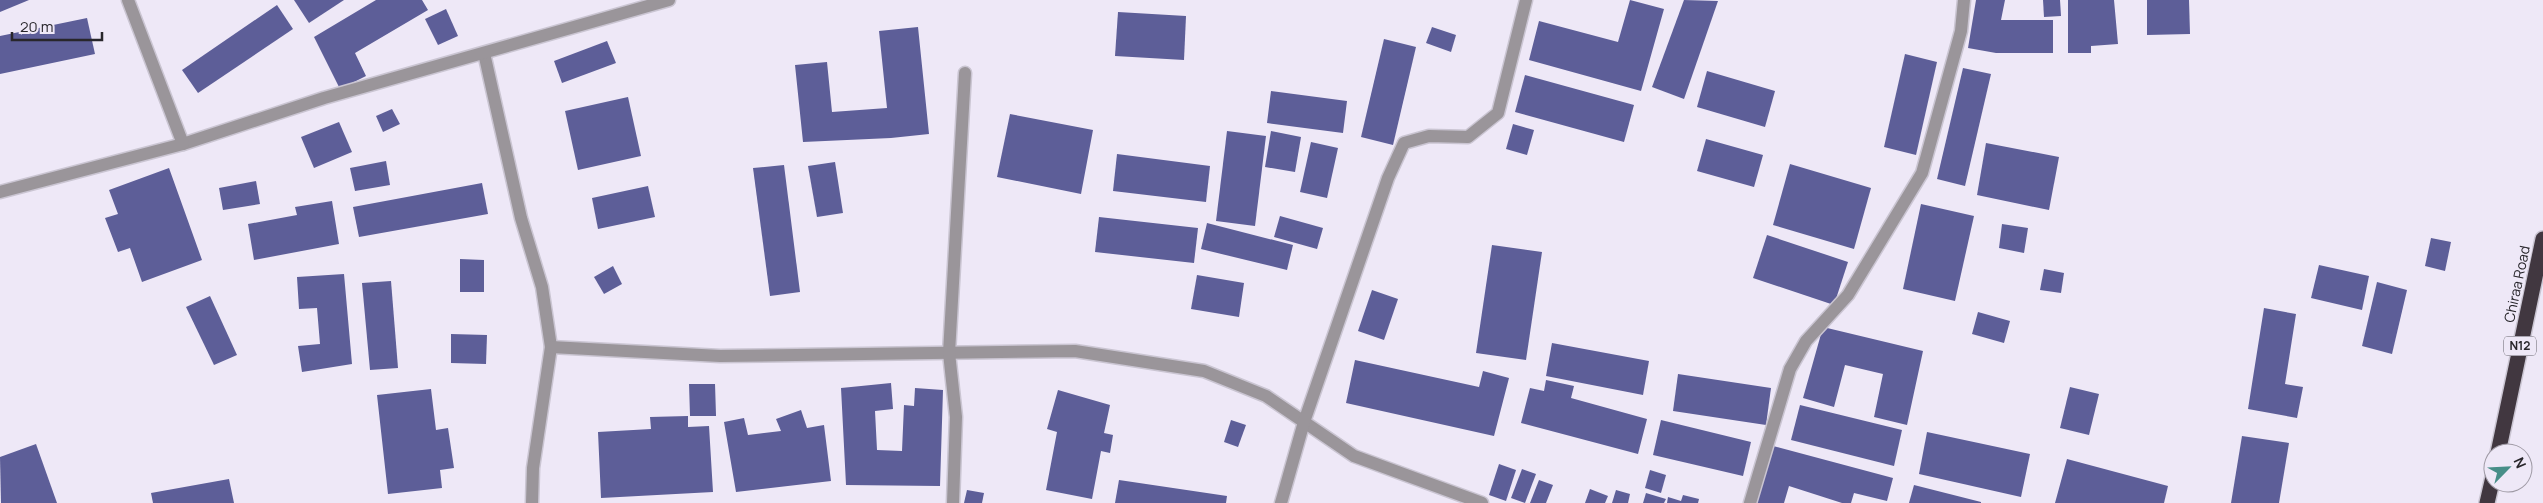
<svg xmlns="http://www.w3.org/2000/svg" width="2543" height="503" font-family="Manrope,sans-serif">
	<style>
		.building { fill: #5d5e98 }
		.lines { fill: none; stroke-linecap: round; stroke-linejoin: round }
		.minor-casing { stroke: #cac5d2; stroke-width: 15 }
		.highway-casing { stroke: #cac5d2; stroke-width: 18 }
		.minor { stroke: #9a959a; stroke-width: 12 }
		.highway { stroke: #413740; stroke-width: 15 }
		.labels { text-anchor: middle; stroke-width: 5; stroke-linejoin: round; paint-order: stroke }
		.shield { fill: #eee8f7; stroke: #636068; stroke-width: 1 }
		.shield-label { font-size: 12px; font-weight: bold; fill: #28262b }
		.street-label { font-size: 14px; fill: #28262b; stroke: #eee8f7 }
	</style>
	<rect width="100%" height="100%" fill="#eee8f7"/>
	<g class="building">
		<polygon points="0,0 29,0 0,12"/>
		<polygon points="294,0 344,0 309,23"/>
		<polygon points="376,0 422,0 428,10 355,53 366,76 340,89 314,37"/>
		<polygon points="1630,0 1664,9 1641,91 1529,60 1539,21 1618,42"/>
		<polygon points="1684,0 1718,1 1684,99 1652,87"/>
		<polygon points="1976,0 2005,0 2001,20 2053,20 2053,53 1996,53 1968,48"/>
		<polygon points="2043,0 2060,0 2061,16 2044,17"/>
		<polygon points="2068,0 2114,0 2118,44 2091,46 2091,53 2068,53"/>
		<polygon points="2147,0 2189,0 2190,34 2147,35"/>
		<polygon points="277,5 293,29 198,93 182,70"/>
		<polygon points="446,9 458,36 438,45 425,19"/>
		<polygon points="1118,12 1186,16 1184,60 1115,56"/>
		<polygon points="87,18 95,54 0,74 0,36"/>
		<polygon points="918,27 929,134 891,138 803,142 795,65 827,62 832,112 887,108 879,31"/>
		<polygon points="1432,27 1456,35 1451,52 1426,43"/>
		<polygon points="1384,39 1416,47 1393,145 1361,137"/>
		<polygon points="607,41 616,63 562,83 554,61"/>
		<polygon points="1905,54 1937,62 1916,155 1884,147"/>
		<polygon points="1963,68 1991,74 1965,186 1937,179"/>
		<polygon points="1707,71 1775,91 1765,127 1697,107"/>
		<polygon points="1525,75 1634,105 1624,142 1515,112"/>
		<polygon points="1271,91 1347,101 1343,133 1267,123"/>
		<polygon points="628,97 641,156 578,170 565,111"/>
		<polygon points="392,109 400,124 383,132 376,116"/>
		<polygon points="1010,114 1093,130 1081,194 997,177"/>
		<polygon points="339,122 352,152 314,168 301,137"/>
		<polygon points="1513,124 1534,130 1527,155 1506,149"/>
		<polygon points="1227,131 1266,136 1255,226 1216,221"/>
		<polygon points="1271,131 1301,137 1295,172 1265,167"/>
		<polygon points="1706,139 1763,155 1754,187 1697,171"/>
		<polygon points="1311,142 1338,148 1327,198 1300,192"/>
		<polygon points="1986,143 2059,157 2049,210 1977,195"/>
		<polygon points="1117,154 1210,166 1206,202 1113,191"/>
		<polygon points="386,161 390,185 355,191 350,168"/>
		<polygon points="835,162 843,213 817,217 808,166"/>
		<polygon points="1790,164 1871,188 1854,249 1773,225"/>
		<polygon points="784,165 800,292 770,296 753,168"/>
		<polygon points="169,168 202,260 142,282 130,248 118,252 105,218 118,214 109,190"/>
		<polygon points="256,181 260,204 223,210 219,188"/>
		<polygon points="482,183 488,214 359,237 353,207"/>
		<polygon points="648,186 655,217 598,229 592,198"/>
		<polygon points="332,201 339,244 254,260 248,224 297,215 295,207"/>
		<polygon points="1921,204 1974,216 1955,301 1903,289"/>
		<polygon points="1280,216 1323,228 1317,249 1274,237"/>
		<polygon points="1099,217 1198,228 1194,263 1095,252"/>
		<polygon points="1207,223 1293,245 1287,270 1201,249"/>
		<polygon points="2002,224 2028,228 2024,253 1999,248"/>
		<polygon points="1767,235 1848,262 1834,305 1753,278"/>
		<polygon points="2431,238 2451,242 2445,271 2425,266"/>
		<polygon points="1492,245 1542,252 1526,360 1476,353"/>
		<polygon points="460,259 484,260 484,292 460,292"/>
		<polygon points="2319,265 2369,276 2362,310 2311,298"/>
		<polygon points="613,266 622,284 604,294 594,277"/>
		<polygon points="2044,269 2064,273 2061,293 2040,290"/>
		<polygon points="344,274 352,364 302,372 298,346 320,344 317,308 299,309 297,277"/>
		<polygon points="1197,275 1244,283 1239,317 1191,309"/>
		<polygon points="391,281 398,368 370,370 362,283"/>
		<polygon points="2377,282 2407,290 2392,354 2362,346"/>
		<polygon points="1372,290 1398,299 1384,340 1358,331"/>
		<polygon points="210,296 237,355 214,365 186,307"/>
		<polygon points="2264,308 2296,314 2285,384 2303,387 2297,418 2248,409"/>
		<polygon points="1978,312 2010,321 2004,343 1972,334"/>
		<polygon points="1823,327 1923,351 1907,425 1874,417 1883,374 1845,365 1834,407 1803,398"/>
		<polygon points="451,334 487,335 486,364 451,363"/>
		<polygon points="1552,343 1649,361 1643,395 1546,376"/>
		<polygon points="1355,360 1479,387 1483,371 1509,378 1494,436 1346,403"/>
		<polygon points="1678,374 1771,388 1766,425 1673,411"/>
		<polygon points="1546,380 1574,386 1571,398 1647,419 1638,454 1521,423 1530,388 1544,391"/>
		<polygon points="891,383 893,409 875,411 877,450 902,451 904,405 914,406 915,388 943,390 940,486 846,485 841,388"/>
		<polygon points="689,384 715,384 716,416 690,416"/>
		<polygon points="2070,387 2099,394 2089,435 2060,428"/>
		<polygon points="431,389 436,430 448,428 454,468 440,470 442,488 388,494 377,395"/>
		<polygon points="1058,390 1110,405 1104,433 1113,435 1110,453 1101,451 1092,499 1046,490 1057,432 1047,429"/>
		<polygon points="1800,405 1902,430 1894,466 1791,440"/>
		<polygon points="801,410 807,428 824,425 831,481 736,492 724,422 744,418 748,435 781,431 776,419"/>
		<polygon points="688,416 688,427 709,426 713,492 601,498 598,432 651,429 650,417"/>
		<polygon points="1231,420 1246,425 1238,447 1224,442"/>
		<polygon points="1661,420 1751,442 1743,476 1653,455"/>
		<polygon points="1927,432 2030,454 2021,497 1919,474"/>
		<polygon points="2242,436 2289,443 2279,503 2231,503"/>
		<polygon points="36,444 57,503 1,503 0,457"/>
		<polygon points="1773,446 1893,478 1887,501 1854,493 1851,503 1842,503 1789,486 1784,503 1756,503"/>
		<polygon points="2067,459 2168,486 2164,503 2055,503"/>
		<polygon points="1499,464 1516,470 1506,501 1489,495"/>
		<polygon points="1522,469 1536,474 1525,503 1511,498"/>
		<polygon points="1650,470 1666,475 1661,493 1645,488"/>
		<polygon points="229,479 234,503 153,503 151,493"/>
		<polygon points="1119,480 1227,496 1226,503 1115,503"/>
		<polygon points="1539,480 1553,485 1546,503 1530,503"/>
		<polygon points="1914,485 1981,502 1981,503 1909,503"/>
		<polygon points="1590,489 1608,496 1605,503 1585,503"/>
		<polygon points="967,490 984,493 982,503 964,503"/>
		<polygon points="1616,490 1630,494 1628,503 1612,503"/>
		<polygon points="1646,493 1666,499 1664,503 1643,503"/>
		<polygon points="1683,495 1699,499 1698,503 1667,503 1668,497 1681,501"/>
	</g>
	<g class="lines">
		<g class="minor-casing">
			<g id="minor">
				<polyline points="484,53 521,218 542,287 551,347 533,468 532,503"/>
				<polyline points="183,144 324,98 669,0"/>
				<polyline points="0,192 183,144 128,0"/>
				<polyline points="551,347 720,356 1075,351 1204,371 1266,396 1354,456 1482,503"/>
				<polyline points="953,503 956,417 949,353 965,73"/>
				<polyline points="1281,503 1304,422 1388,178 1404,143 1429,136 1468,137 1498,113 1526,0"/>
				<polyline points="1750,503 1790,369 1806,341 1848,295 1922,173 1961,31 1964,0"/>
			</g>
		</g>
		<g class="highway-casing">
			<g id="highway">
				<polyline points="2498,453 2543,239"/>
				<polyline points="2487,503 2493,477"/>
			</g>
		</g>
		<use href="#minor" class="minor"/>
		<use href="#highway" class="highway"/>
	</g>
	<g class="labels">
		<rect class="shield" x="2504" y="336.5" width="32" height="19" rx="4"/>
		<g class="shield-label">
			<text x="2520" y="350">N12</text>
		</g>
		<g class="street-label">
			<text transform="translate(2517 284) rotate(-78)" y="5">Chiraa Road</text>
		</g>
	</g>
	<g transform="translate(2508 468) rotate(66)"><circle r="24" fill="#eee8f7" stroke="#9f9aa5"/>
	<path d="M0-4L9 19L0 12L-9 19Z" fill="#478e88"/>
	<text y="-8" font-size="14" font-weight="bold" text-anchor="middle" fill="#28262b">N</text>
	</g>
	<path d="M12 32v8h90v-8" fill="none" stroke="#28262b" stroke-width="2.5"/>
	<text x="20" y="32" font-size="15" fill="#28262b" stroke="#eee8f7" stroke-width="4" paint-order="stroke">20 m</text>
</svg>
